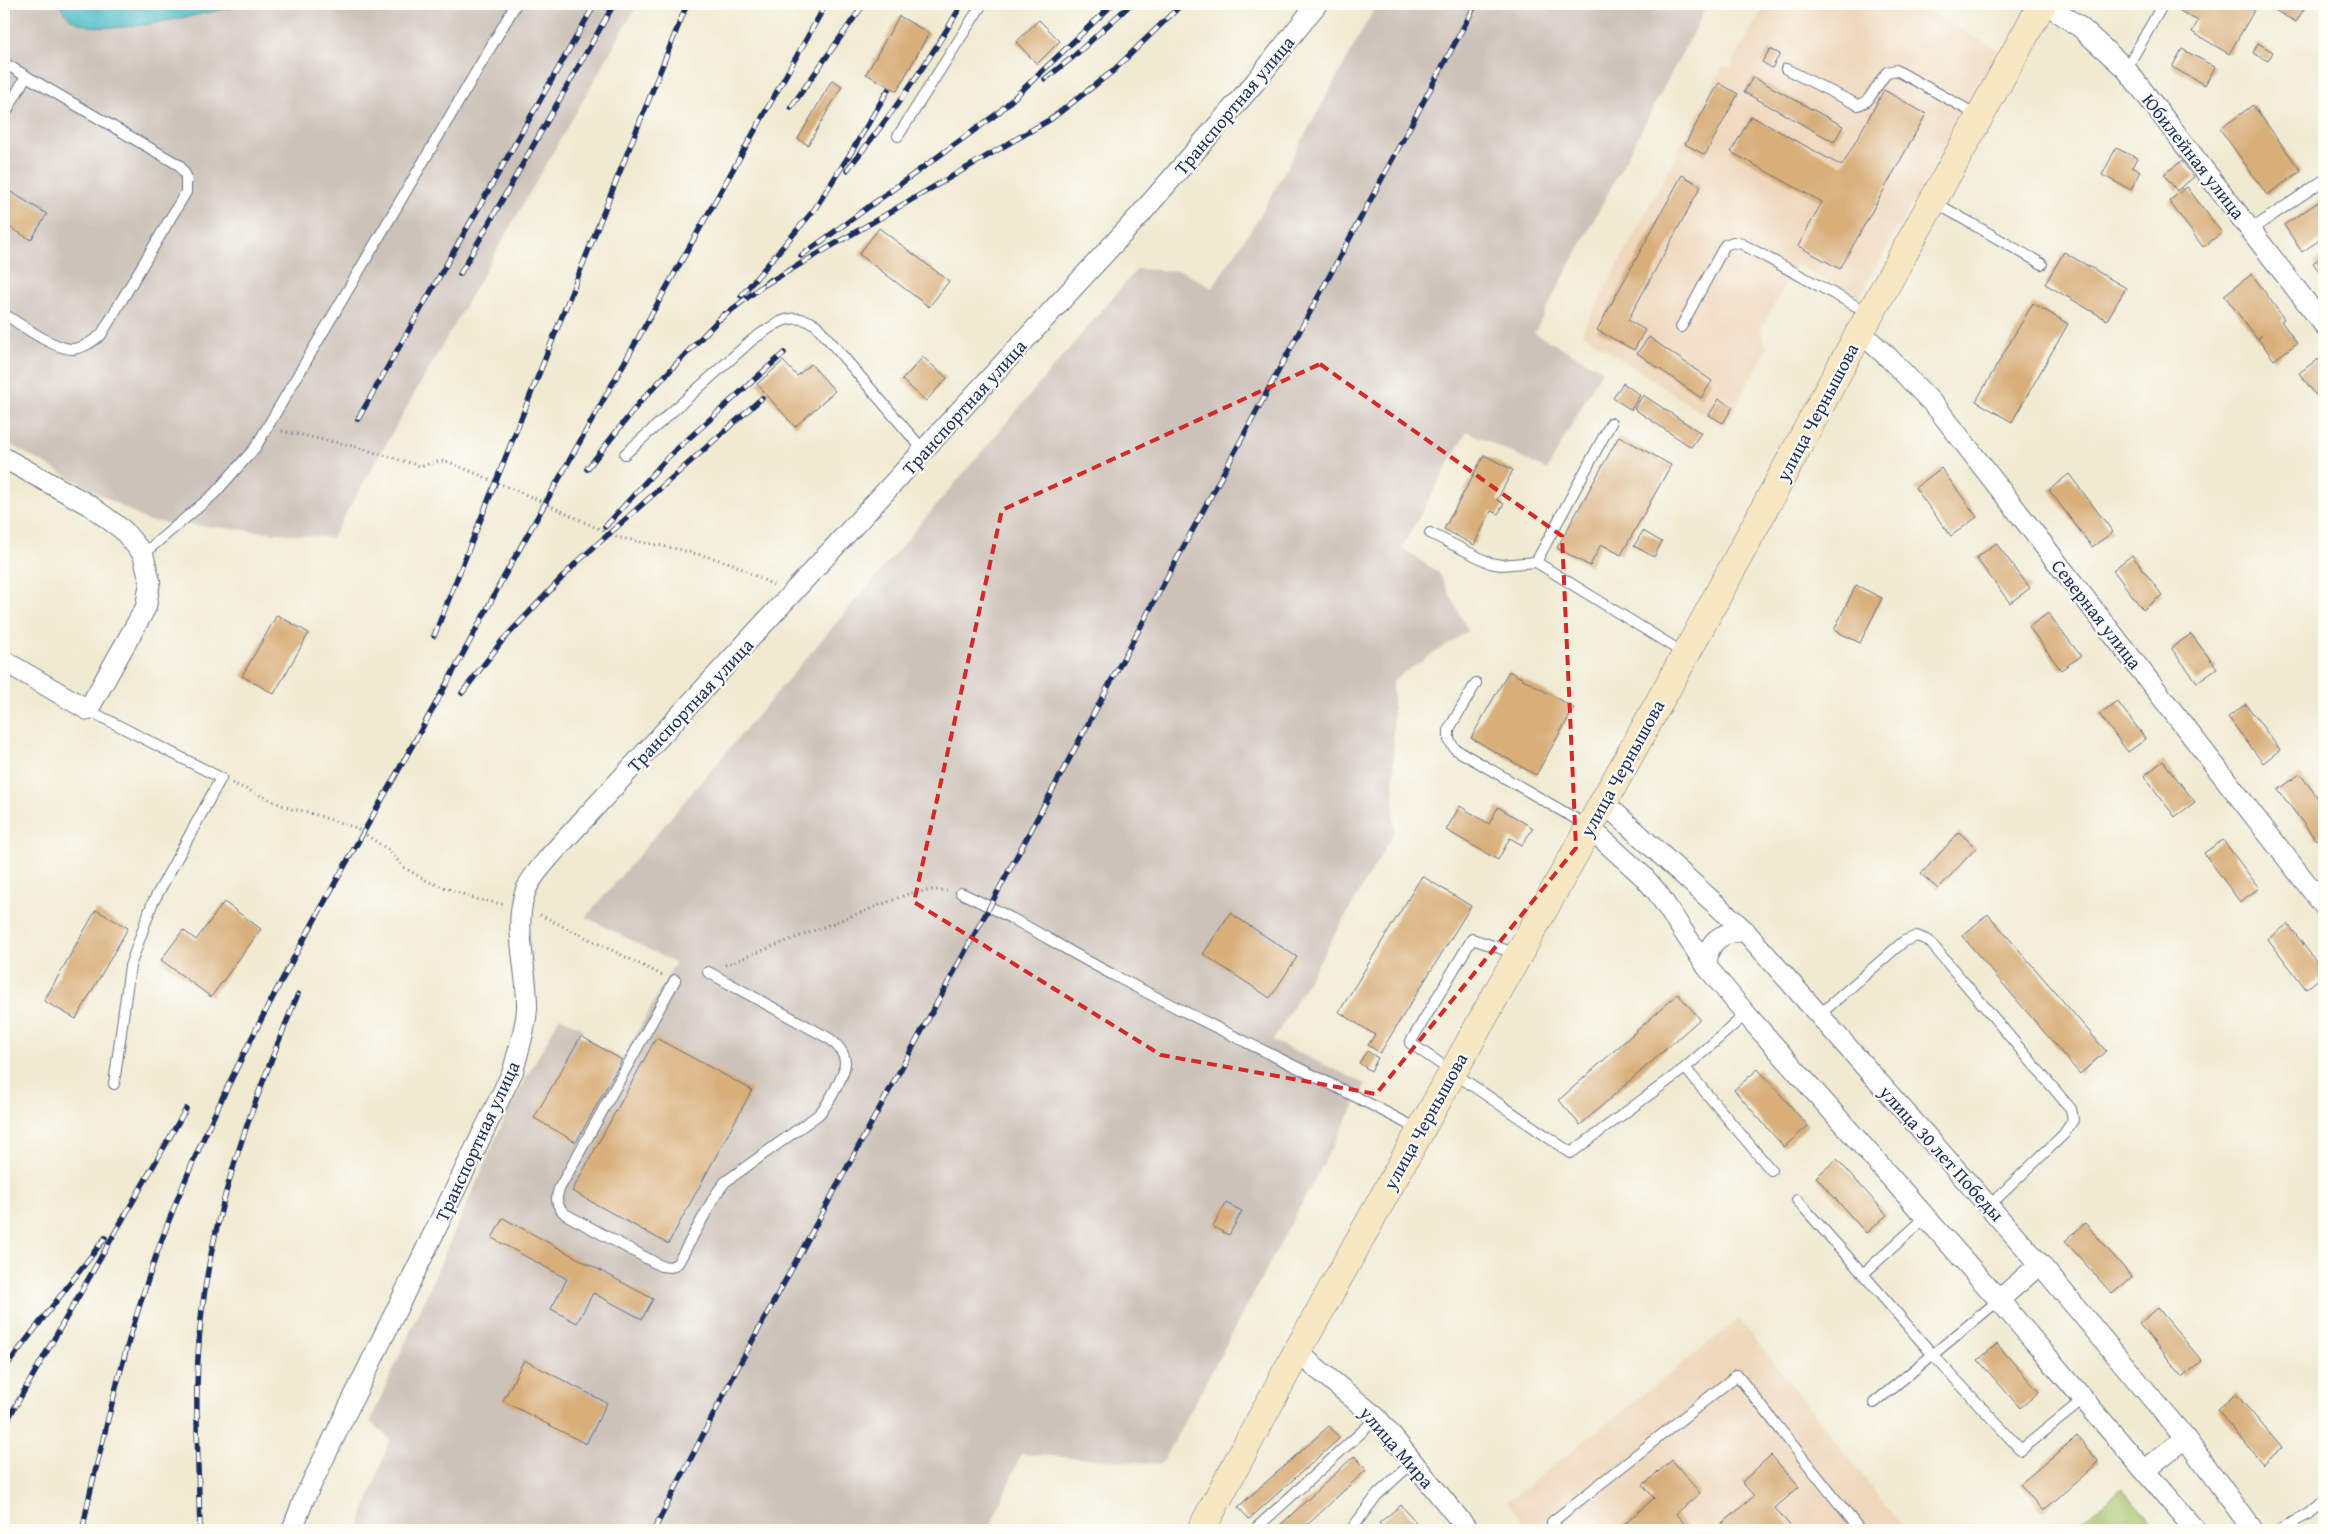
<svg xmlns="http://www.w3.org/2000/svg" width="2328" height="1534" font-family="'Gentium Book Plus',serif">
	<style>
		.built { fill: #eed7bb }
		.industrial { fill: #ccc2b9 }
		.green { fill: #a4c168; stroke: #607863 }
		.water { fill: #4fbdc6; stroke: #357692 }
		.building { fill: #d8ae79 }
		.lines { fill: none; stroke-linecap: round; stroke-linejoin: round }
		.lane-casing { stroke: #667086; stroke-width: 12 }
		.street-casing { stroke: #667086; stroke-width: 22 }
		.secondary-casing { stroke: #667086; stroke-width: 29 }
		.path { stroke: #667086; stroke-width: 3; stroke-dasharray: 1 4; stroke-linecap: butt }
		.lane { stroke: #fff; stroke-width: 10 }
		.street { stroke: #fff; stroke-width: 20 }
		.secondary { stroke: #f8e7c3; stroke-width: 28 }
		.rail-casing { stroke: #1b2f5e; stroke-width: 5.5 }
		.rail { stroke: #fdfcf7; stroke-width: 4; stroke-dasharray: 11; stroke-linecap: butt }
		.marked { fill: none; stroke: #d62828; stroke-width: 4; stroke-dasharray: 10 6; stroke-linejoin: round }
		.labels { text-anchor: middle; stroke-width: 4.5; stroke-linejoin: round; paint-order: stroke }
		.street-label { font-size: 19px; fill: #1b2f5e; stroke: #fdfcf7 }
	</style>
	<rect width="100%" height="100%" fill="#fdfcf7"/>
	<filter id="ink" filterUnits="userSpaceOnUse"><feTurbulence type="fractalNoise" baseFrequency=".02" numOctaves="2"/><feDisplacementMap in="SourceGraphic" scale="10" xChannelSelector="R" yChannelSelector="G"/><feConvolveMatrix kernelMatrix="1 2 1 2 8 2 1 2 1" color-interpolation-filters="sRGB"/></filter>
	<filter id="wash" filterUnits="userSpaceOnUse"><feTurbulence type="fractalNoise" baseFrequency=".0096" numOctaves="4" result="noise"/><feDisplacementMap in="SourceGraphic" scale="20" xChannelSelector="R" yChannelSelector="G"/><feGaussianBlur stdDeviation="1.12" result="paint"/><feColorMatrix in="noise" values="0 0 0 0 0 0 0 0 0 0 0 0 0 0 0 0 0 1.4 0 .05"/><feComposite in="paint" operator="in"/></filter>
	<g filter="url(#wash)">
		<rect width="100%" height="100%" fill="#f0ead1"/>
		<g class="built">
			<polygon points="1765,4 1915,4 1999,50 1859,298 1796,264 1761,329 1767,348 1724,428 1582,333 1723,66 1730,68"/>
			<polygon points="1739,1319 1906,1530 1529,1530 1507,1502"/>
		</g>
		<g class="industrial">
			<polygon points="4,4 638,4 332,538 148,521 4,441"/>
			<polygon points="1377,4 1708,4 1534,333 1602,370 1547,470 1467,431 1402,548 1439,573 1468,631 1393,680 1394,833 1273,1041 1366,1084 1162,1464 1021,1454 989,1530 358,1530 390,1439 370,1422 509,1109 560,1017 582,1028 578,1035 623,1059 675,963 586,917 1137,269 1182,271 1212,288 1260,216"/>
		</g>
		<polygon class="green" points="2121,1488 2159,1530 2073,1530"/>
		<path class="water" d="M59 4H237L228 9C191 14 103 41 71 19 67 16 62 9 59 4Z"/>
		<g id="blocks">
			<g class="building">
				<polygon points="2184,4 2258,4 2229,54 2192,32 2198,21 2180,11"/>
				<polygon points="2264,4 2307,4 2296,22"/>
				<polygon points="899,16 929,33 897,91 866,74"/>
				<polygon points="1039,20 1060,41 1037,64 1016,42"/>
				<polygon points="2258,43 2273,52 2268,61 2253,53"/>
				<polygon points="1770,49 1780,54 1772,68 1762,62"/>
				<polygon points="2182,49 2215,67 2205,85 2172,67"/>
				<polygon points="1753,77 1843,126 1834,142 1744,92"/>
				<polygon points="832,80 842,86 808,145 798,139"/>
				<polygon points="1719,83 1738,94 1705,155 1685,144"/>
				<polygon points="1884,90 1926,114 1840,269 1798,246 1822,202 1731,152 1751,116 1842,166"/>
				<polygon points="2253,105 2301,171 2267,195 2220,129"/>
				<polygon points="2116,148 2137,158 2132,167 2140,171 2131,190 2102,175"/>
				<polygon points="2182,161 2194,177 2177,191 2164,174"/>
				<polygon points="1682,175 1701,186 1628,320 1645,330 1634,350 1597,330"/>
				<polygon points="2187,187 2222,233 2203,247 2169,201"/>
				<polygon points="4,188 47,214 31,240 4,224"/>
				<polygon points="2324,198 2324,237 2302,252 2284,225"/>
				<polygon points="879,228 949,281 929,307 859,254"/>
				<polygon points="2064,252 2126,288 2107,320 2045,284"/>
				<polygon points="2324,255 2324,278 2313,263"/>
				<polygon points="2252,274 2284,319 2281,321 2297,343 2274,360 2258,339 2262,335 2257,339 2224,295"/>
				<polygon points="2033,303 2068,324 2012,422 1976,401"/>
				<polygon points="1649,337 1712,381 1701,398 1637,353"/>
				<polygon points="923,357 947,378 926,401 902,380"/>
				<polygon points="2318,359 2324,367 2324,406 2299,373"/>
				<polygon points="783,361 797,376 811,364 835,391 795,427 757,384"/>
				<polygon points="1623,383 1640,395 1631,410 1613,398"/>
				<polygon points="1643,395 1701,433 1691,447 1634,409"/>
				<polygon points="1719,399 1733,407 1723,423 1709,415"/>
				<polygon points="1619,436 1671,465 1621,555 1601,544 1590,566 1557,548"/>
				<polygon points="1484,455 1513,470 1497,500 1504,504 1498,514 1491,511 1474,545 1444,529"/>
				<polygon points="1941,468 1977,517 1951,536 1915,488"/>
				<polygon points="2069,474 2113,532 2092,547 2049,490"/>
				<polygon points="1643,531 1662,542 1654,557 1634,546"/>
				<polygon points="1996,543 2030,588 2010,603 1976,558"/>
				<polygon points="2132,555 2162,595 2143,610 2113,570"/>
				<polygon points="1856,585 1882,598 1860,643 1834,630"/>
				<polygon points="2048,613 2081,656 2061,670 2029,627"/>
				<polygon points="277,615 309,633 274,694 242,676"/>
				<polygon points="2191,634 2217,668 2197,682 2171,648"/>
				<polygon points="1509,671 1574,708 1536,775 1471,738"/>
				<polygon points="2117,701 2146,739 2128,752 2099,714"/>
				<polygon points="2246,704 2280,750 2263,763 2228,717"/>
				<polygon points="2163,761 2195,802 2175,817 2144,776"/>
				<polygon points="2300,774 2324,806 2324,834 2316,840 2278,790"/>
				<polygon points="1460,806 1489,824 1498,807 1533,828 1522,845 1510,838 1498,860 1446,830"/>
				<polygon points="1959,832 1976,848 1938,889 1921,874"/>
				<polygon points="2223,840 2259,888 2240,902 2204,853"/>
				<polygon points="1422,876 1471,906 1380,1053 1368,1045 1375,1035 1339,1012"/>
				<polygon points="224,902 261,929 211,997 161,960 183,930 196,940"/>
				<polygon points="96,910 128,928 76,1019 44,1001"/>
				<polygon points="1230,913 1297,957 1270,998 1203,954"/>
				<polygon points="1988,914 2106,1051 2080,1074 1962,936"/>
				<polygon points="2288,924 2324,972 2324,975 2306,989 2268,939"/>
				<polygon points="1678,994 1700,1019 1580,1125 1559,1100"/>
				<polygon points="581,1036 622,1060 576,1142 534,1118"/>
				<polygon points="656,1038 752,1090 668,1244 572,1191"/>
				<polygon points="1367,1051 1378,1058 1371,1071 1359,1063"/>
				<polygon points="1758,1069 1808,1126 1784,1147 1734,1090"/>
				<polygon points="1837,1159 1887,1215 1866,1233 1816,1177"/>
				<polygon points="1226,1203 1242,1211 1229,1235 1213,1227"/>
				<polygon points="503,1218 653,1299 642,1319 593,1293 577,1323 551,1309 567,1279 492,1238"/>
				<polygon points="2085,1223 2132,1277 2112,1294 2065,1241"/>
				<polygon points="2158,1308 2202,1361 2183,1377 2139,1324"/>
				<polygon points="1997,1344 2039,1392 2020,1408 1978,1360"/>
				<polygon points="524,1360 607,1403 586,1444 503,1401"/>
				<polygon points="2236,1394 2282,1448 2263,1464 2217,1410"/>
				<polygon points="1329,1426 1340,1438 1249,1519 1238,1507"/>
				<polygon points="2077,1436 2099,1462 2043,1511 2020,1484"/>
				<polygon points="1771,1455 1799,1487 1775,1508 1794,1530 1715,1530 1754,1496 1742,1482"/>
				<polygon points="1354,1456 1367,1469 1302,1530 1275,1530"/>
				<polygon points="1672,1460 1700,1493 1676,1514 1690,1530 1618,1530 1654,1498 1643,1485"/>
				<polygon points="1401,1505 1423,1530 1385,1530 1379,1523"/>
			</g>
		</g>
	</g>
	<g filter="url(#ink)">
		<use href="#blocks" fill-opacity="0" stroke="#667086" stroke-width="1"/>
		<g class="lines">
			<g class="lane-casing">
				<g id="lane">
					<polyline points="4,63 26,76 4,116"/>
					<polyline points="1786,69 1858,105 1867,101 1887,72 1896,70 1979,116"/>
					<polyline points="2126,69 2163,4"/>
					<polyline points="898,136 982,4"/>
					<polyline points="1934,202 2042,264"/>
					<polyline points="2252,229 2324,180"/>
					<path d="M4 314C22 325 53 349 73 349 84 348 93 341 101 335L186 192V176L179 165 26 76"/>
					<polyline points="1681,327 1725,245 1733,242 1742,244 1869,313"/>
					<polyline points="1611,423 1536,562 1685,654"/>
					<path d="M625 454 752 340C774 325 791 309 816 325L924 451"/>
					<polyline points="1430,533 1490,563 1501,565 1536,562"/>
					<polyline points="143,554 214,494 255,448 516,4"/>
					<polyline points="1476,683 1449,729 1449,740 1455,749 1588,826"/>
					<polyline points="88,710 221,778 152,904 130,966 114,1084"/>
					<path d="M961 893C1015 917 1065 950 1117 977 1217 1030 1320 1076 1419 1130"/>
					<polyline points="1518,954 1472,939 1410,1043 1571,1153 1685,1068 1746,1014"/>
					<path d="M675 980 559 1189C555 1200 557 1206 565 1214L661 1266 671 1267 678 1263 716 1194 725 1182 818 1115C826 1107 831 1098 836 1088 847 1067 851 1056 830 1039L708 972"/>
					<polyline points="1819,1015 1904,941 1917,936 1929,941 2071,1109 2073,1120 2064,1134 1989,1206"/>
					<polyline points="1685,1068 1771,1170"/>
					<polyline points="1797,1200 1863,1274 1925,1218"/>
					<polyline points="1863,1274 1933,1355 2021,1450 2084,1399"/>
					<polyline points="1874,1403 1999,1300"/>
					<polyline points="1254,1530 1377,1418"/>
					<polyline points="1351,1530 1377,1495 1413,1462"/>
					<polyline points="1559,1530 1552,1522 1737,1375 1860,1530"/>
					<polyline points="2279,1530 2309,1515 2324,1502"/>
				</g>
			</g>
			<g class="street-casing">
				<g id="street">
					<polyline points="2047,4 2081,28 2126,69 2324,325"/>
					<polyline points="1860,332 1889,358 1937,408 2324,906"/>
					<polyline points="4,458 89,505 123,530 143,554 150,581 146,607 88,710 4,661"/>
					<polyline points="1603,802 1745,931 1819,1015 2040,1264 2185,1438 2253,1530"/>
					<polyline points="1589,827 1643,876 1657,892 1707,967 1746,1014 1999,1300 2195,1530"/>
					<path d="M1707 967C1706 942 1720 932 1745 931"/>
					<polyline points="1999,1300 2040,1264"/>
					<polyline points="1297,1352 1377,1418 1468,1530"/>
					<polyline points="2145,1470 2185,1438"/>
					<path d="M292 1530 304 1499 513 1071C518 1051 526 1029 527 1008 528 969 512 927 526 890 531 877 542 866 551 855L1140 215 1256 81 1317 4"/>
				</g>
			</g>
			<g class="secondary-casing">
				<polyline id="secondary" points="1201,1530 1297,1352 1686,654 1844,361 2042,4"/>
			</g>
			<g class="path">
				<polyline points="282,431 353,446 420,466 440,461 449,462 536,499 616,537 678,549 731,563 773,585"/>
				<polyline points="232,783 291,809 304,811 356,828 390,851 403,867 429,882 479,900 503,904"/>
				<polyline points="540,915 662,975"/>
				<polyline points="725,965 911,893 932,890 947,891"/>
			</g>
			<use href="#lane" class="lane"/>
			<use href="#street" class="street"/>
			<use href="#secondary" class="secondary"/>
			<g class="rail-casing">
				<g id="rail">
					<polyline points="1045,79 1073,57 1131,4"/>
					<polyline points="791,107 864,4"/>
					<path d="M847 170C890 117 928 63 962 4"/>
					<polyline points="801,256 998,113 1113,4"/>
					<polyline points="460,274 614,4"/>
					<polyline points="764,285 1051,119 1113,71 1182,4"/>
					<polyline points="741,296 814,210 852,151 888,90"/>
					<polyline points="720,319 770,280"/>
					<polyline points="358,419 595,4"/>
					<polyline points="587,469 640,402 724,314"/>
					<polyline points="605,527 668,457 784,353"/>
					<polyline points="434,636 687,4"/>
					<polyline points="462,693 502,641 575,564 762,398"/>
					<polyline points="4,1369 105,1238"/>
					<polyline points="4,1426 186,1109"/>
					<path d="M83 1530C88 1494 99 1459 107 1423 128 1337 154 1251 190 1169 278 965 400 779 501 582L826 4"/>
					<path d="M200 1530C198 1450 192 1368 205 1289 220 1187 259 1088 298 994"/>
					<polyline points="654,1530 737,1369 990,906 1476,4"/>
				</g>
			</g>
			<use href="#rail" class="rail"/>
		</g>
	</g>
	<path class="marked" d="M1320 364 1562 536 1576 848 1376 1094 1161 1055 914 902 1002 510Z"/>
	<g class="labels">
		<g class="street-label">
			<text transform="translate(1234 105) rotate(-50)" y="7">Транспортная улица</text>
			<text transform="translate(2194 156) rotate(52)" y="7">Юбилейная улица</text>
			<text transform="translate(964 407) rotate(-48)" y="7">Транспортная улица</text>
			<text transform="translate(1817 412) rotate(-62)" y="7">улица Чернышова</text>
			<text transform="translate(2097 614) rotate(52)" y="7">Северная улица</text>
			<text transform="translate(690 705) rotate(-47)" y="7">Транспортная улица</text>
			<text transform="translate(1622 768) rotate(-61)" y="7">улица Чернышова</text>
			<text transform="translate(1425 1121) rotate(-61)" y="7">улица Чернышова</text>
			<text transform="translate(477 1141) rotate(-65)" y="7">Транспортная улица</text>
			<text transform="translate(1942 1153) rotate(48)" y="7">улица 30 лет Победы</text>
			<text transform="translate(1397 1447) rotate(49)" y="7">улица Мира</text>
		</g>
	</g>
	<rect width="2328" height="1534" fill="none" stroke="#fdfcf7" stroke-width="20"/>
</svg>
